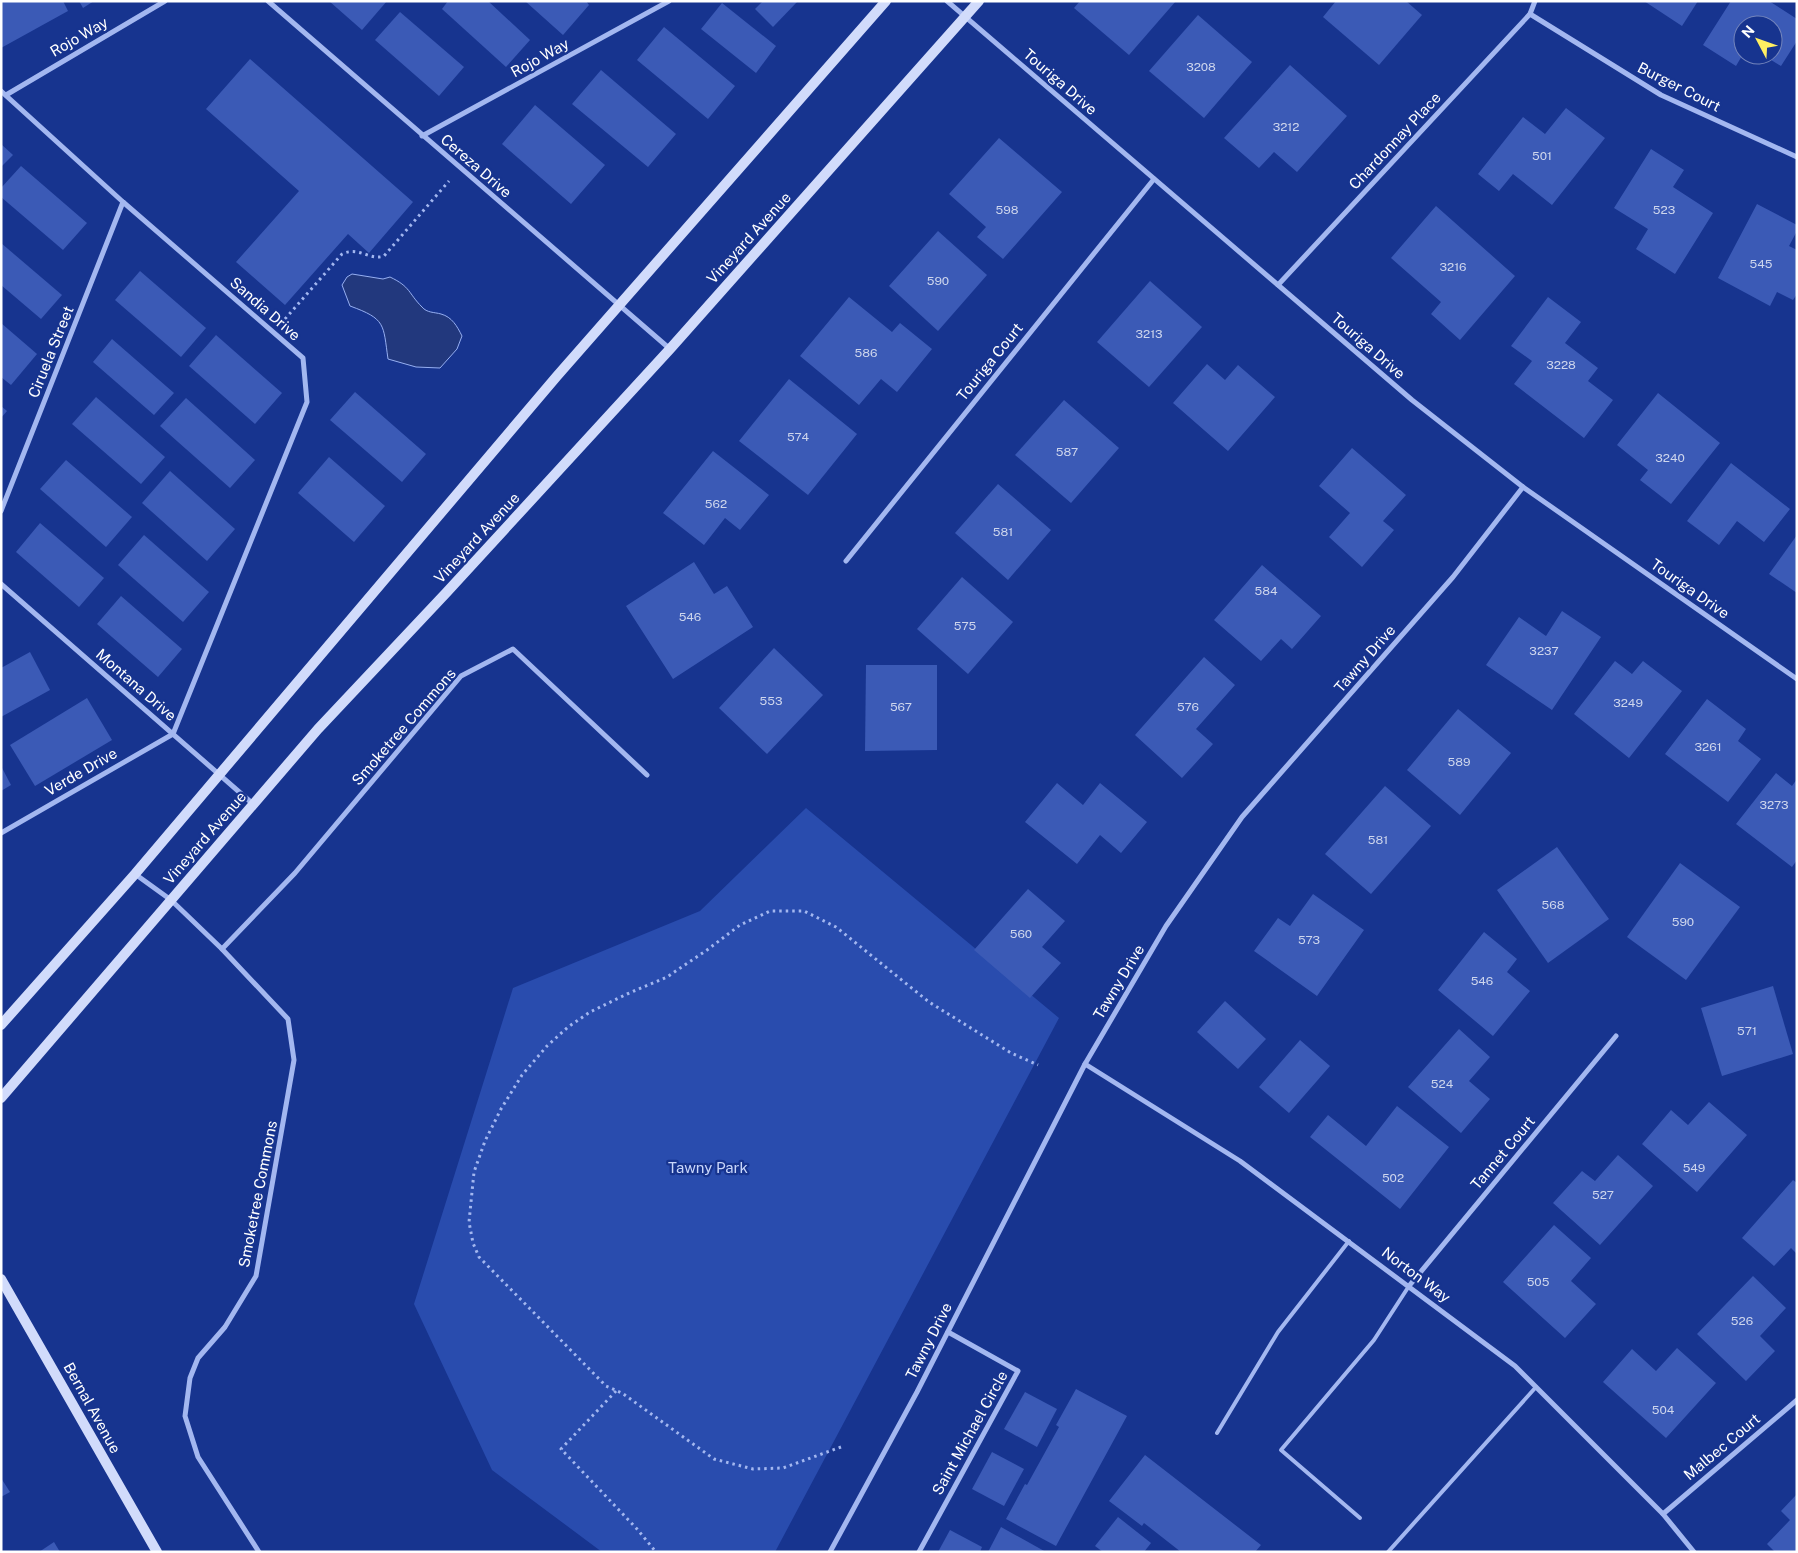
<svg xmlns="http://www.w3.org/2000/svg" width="1798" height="1553" font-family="'Public Sans',sans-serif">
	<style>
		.green { fill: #294cae }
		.water { fill: #22387d; stroke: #96aff2 }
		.building { fill: #3b5ab6 }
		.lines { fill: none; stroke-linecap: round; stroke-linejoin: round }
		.path { stroke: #a3b7f0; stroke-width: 3; stroke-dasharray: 2.5 4; stroke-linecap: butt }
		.lane { stroke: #a3b7f0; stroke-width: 4 }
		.street { stroke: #a3b7f0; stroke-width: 5 }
		.secondary { stroke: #d1dbfb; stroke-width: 10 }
		.labels { text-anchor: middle; stroke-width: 4.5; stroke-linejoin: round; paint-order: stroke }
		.number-label { font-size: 12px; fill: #ced6ed }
		.street-label { font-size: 15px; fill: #fff; stroke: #17348f }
		.park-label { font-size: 15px; fill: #cad7fb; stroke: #17348f }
	</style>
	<rect width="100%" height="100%" fill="#17348f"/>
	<polygon class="green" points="806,808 1059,1018 775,1552 602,1552 492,1470 414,1304 513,988 700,911"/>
	<path class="water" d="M352 274 383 279 390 277C411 287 408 293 422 307 427 313 434 312 441 314 452 317 457 326 462 336L457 349 440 368 416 367 388 359C383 324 386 319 350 306L342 285 347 277Z"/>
	<g class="building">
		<polygon points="1,1 63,1 68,11 1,48"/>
		<polygon points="79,1 94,1 83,8"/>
		<polygon points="329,1 387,1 362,30"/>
		<polygon points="448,1 488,1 530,40 506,67 442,9"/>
		<polygon points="525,1 586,1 589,5 563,35"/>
		<polygon points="763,1 798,1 773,27 755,9"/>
		<polygon points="1080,1 1176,1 1129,55 1074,8"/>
		<polygon points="1336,1 1406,1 1422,15 1379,65 1323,17"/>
		<polygon points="1644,1 1698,1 1682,26"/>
		<polygon points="1731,1 1769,1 1797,19 1797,41 1781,66 1763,55 1773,55 1773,25 1743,25 1743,54 1736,66 1703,45"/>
		<polygon points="722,3 776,46 756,73 701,29"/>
		<polygon points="400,12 464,67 439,96 375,40"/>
		<polygon points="1198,15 1252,62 1204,118 1149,71"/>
		<polygon points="664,27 735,86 708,119 637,60"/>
		<polygon points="250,59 413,202 369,253 348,234 285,305 236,262 299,191 206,109"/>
		<polygon points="1290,65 1347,116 1297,172 1274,152 1259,168 1224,138"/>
		<polygon points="601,70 676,134 648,167 572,104"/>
		<polygon points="535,105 605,165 571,204 502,144"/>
		<polygon points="1566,108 1605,138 1552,205 1513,174 1499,191 1478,174 1523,117 1545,134"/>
		<polygon points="999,138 1062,192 1003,259 977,237 986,227 949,194"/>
		<polygon points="1,144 13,155 1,167"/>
		<polygon points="1651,149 1684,170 1673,187 1713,213 1675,274 1636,249 1648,229 1614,208"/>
		<polygon points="21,166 87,223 63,250 1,197 1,188"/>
		<polygon points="1757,204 1797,225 1797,231 1789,246 1797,250 1797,294 1793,300 1777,292 1770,306 1718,278"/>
		<polygon points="1436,206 1515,276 1460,340 1431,314 1441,302 1391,258"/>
		<polygon points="938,231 987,275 938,331 889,286"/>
		<polygon points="1,243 62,295 41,319 1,285"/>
		<polygon points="140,271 206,328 181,357 115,300"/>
		<polygon points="1150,281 1202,327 1149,387 1097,342"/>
		<polygon points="849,297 892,332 900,323 932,349 897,392 881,379 859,405 800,356"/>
		<polygon points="1548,297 1581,322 1565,343 1598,368 1588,381 1613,400 1584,438 1514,384 1532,361 1511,346"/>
		<polygon points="1,323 37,354 11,385 1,377"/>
		<polygon points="216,335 282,393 255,424 189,366"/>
		<polygon points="112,339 174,393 154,415 93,362"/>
		<polygon points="1207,364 1225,380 1238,365 1275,397 1228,451 1173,403"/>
		<polygon points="789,379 857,434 808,495 739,441"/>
		<polygon points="355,392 426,454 402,482 330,420"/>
		<polygon points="1658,393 1720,443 1671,504 1640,480 1648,470 1617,445"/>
		<polygon points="96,397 165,457 141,484 72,424"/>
		<polygon points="186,398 255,460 230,488 160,426"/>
		<polygon points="1064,400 1119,448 1071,503 1015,455"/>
		<polygon points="1,406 7,411 1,418"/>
		<polygon points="1352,448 1406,495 1383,521 1394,530 1362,567 1329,537 1350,513 1319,486"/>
		<polygon points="713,451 769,495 740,530 725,518 704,545 663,513"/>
		<polygon points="329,457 385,506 354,542 298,493"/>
		<polygon points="66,460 132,517 106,547 40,489"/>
		<polygon points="1731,463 1790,509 1764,542 1737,521 1719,545 1687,521"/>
		<polygon points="170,471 235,529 207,561 142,503"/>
		<polygon points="998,484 1051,530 1008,580 955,533"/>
		<polygon points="40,523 104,578 79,607 16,552"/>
		<polygon points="144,535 209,592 183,622 118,565"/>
		<polygon points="1797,535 1797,593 1769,574"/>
		<polygon points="694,562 714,594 727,586 753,627 673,679 626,606"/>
		<polygon points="1262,565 1321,616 1292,649 1281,639 1261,661 1214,620"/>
		<polygon points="962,577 1013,622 968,674 917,629"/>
		<polygon points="121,596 182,649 158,677 97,624"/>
		<polygon points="1562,611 1601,637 1552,710 1486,665 1519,617 1546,636"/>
		<polygon points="774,648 823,695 767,754 719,708"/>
		<polygon points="30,652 50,690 1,717 1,668"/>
		<polygon points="1204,657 1235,685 1196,729 1213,744 1182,778 1135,735"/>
		<polygon points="1615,661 1632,674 1643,661 1682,691 1629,758 1574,714"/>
		<polygon points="866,665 937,665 937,750 865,751"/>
		<polygon points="87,698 112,740 35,786 10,745"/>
		<polygon points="1707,699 1746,729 1738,741 1761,759 1728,802 1665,754"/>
		<polygon points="1458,709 1511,753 1460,815 1407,770"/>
		<polygon points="1,766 11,785 1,791"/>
		<polygon points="1776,773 1792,786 1797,779 1797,860 1792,867 1736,824"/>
		<polygon points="1057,783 1083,805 1100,783 1147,822 1121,853 1100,835 1077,864 1025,822"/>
		<polygon points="1385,786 1431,826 1371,894 1325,854"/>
		<polygon points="1557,847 1609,919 1548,963 1497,890"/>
		<polygon points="1680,863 1740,907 1686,980 1627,937"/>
		<polygon points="1028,889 1065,921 1042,947 1061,963 1030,998 974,950"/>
		<polygon points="1313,894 1364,930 1317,996 1254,951 1278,918 1290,926"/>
		<polygon points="1484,932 1517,959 1507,972 1530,991 1493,1036 1438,990"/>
		<polygon points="1773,986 1793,1054 1722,1076 1701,1008"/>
		<polygon points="1225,1001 1266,1039 1238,1069 1197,1032"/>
		<polygon points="1459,1029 1490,1057 1469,1081 1490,1099 1461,1133 1408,1087"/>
		<polygon points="1300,1040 1330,1066 1289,1113 1259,1087"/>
		<polygon points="1709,1102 1747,1135 1697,1192 1642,1144 1671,1110 1688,1125"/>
		<polygon points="1397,1106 1449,1147 1400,1209 1310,1137 1328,1115 1366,1146"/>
		<polygon points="1618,1155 1653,1186 1600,1245 1553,1203 1582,1171 1595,1181"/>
		<polygon points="1793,1180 1797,1183 1797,1254 1791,1248 1774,1266 1742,1238"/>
		<polygon points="1554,1225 1591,1258 1571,1281 1596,1304 1565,1338 1503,1282"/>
		<polygon points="1753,1276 1786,1308 1760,1336 1775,1351 1746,1381 1697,1334"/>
		<polygon points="1677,1348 1716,1383 1666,1438 1603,1382 1632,1349 1656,1371"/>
		<polygon points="1076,1389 1127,1416 1056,1546 1006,1519 1025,1484 1027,1485 1059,1427 1056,1425"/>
		<polygon points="1025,1392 1057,1409 1037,1447 1004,1429"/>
		<polygon points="992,1452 1024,1469 1004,1506 972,1489"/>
		<polygon points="1145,1455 1261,1545 1255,1552 1181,1552 1144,1523 1142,1526 1109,1501"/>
		<polygon points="1,1478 10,1492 1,1497"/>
		<polygon points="1797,1494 1797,1552 1775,1552 1767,1544 1790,1520 1781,1511"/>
		<polygon points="1118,1517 1151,1543 1144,1552 1103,1552 1095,1546"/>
		<polygon points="1001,1527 1046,1552 988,1552"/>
		<polygon points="950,1530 982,1547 980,1552 938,1552"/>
		<polygon points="54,1542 60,1552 39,1552"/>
	</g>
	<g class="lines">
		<g class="path">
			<path d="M285 319 342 254C359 246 370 261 384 256L449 181"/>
			<polyline points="616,1391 561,1449 637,1529 656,1552"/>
			<polyline points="841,1447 783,1468 753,1469 714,1459 622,1393 606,1386 479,1257 473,1243 469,1222 474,1172 485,1141 501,1109 522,1075 547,1046 568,1027 590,1012 627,994 667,977 707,950 740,925 770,911 804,911 836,927 929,1002 1011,1053 1038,1065"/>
		</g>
		<g class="lane">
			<polyline points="1217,1433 1278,1332 1349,1241"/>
			<polyline points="1360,1518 1281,1450 1374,1340 1409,1286"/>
			<polyline points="1388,1552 1536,1387"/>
		</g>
		<g class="street">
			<polyline points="268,1 670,349"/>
			<polyline points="947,1 1412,400 1523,487 1797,679"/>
			<polyline points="1530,14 1661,95 1797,157"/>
			<polyline points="1,91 123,202 303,358 307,402 173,734 1,833"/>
			<polyline points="6,95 165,1"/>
			<polyline points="422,136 669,1"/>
			<polyline points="1278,285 1530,14 1535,1"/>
			<polyline points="1,511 123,202"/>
			<polyline points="846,561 1154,179"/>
			<polyline points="1,584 253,804"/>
			<polyline points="135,874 171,900 222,949 288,1019 294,1060 256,1276 225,1327 198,1358 190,1378 185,1416 198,1457 259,1552"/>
			<polyline points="222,949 295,873 461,676 513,649 647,775"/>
			<polyline points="1085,1064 1240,1161 1515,1366 1663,1514 1694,1552"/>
			<polyline points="1409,1286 1616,1036"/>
			<polyline points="1663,1514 1797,1400"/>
			<polyline points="830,1552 917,1392 1085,1064 1166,926 1242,817 1453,577 1523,487"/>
			<polyline points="919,1552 1018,1371 948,1332"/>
		</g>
		<g class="secondary">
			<polyline points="1,1025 135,874 557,376 886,1"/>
			<polyline points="1,1098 318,729 446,593 670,349 979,1"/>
			<polyline points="1,1279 157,1552"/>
		</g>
	</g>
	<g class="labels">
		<g class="number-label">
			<text x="1201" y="71">3208</text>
			<text x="1286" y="131">3212</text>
			<text x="1542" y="160">501</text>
			<text x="1007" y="214">598</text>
			<text x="1664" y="214">523</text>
			<text x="1761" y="268">545</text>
			<text x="1453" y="271">3216</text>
			<text x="938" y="285">590</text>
			<text x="1149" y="338">3213</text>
			<text x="866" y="357">586</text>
			<text x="1561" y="369">3228</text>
			<text x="798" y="441">574</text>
			<text x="1067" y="456">587</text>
			<text x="1670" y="462">3240</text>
			<text x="716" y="508">562</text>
			<text x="1003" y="536">581</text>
			<text x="1266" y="595">584</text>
			<text x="690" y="621">546</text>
			<text x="965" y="630">575</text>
			<text x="1544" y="655">3237</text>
			<text x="771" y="705">553</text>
			<text x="1628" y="707">3249</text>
			<text x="901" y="711">567</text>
			<text x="1188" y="711">576</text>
			<text x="1708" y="751">3261</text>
			<text x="1459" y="766">589</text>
			<text x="1774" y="809">3273</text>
			<text x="1378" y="844">581</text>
			<text x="1553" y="909">568</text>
			<text x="1683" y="926">590</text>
			<text x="1021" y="938">560</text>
			<text x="1309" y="944">573</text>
			<text x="1482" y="985">546</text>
			<text x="1747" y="1035">571</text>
			<text x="1442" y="1088">524</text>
			<text x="1694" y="1172">549</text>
			<text x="1393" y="1182">502</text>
			<text x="1603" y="1199">527</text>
			<text x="1538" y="1286">505</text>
			<text x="1742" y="1325">526</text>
			<text x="1663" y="1414">504</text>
		</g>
		<g class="street-label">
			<text transform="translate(79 37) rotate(-30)" y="5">Rojo Way</text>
			<text transform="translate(540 58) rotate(-29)" y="5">Rojo Way</text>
			<text transform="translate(1060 82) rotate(41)" y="5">Touriga Drive</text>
			<text transform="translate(1679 87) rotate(27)" y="5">Burger Court</text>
			<text transform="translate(1395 141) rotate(-47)" y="5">Chardonnay Place</text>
			<text transform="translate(476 166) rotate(41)" y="5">Cereza Drive</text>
			<text transform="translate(749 238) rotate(-48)" y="5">Vineyard Avenue</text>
			<text transform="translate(265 309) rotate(41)" y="5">Sandia Drive</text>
			<text transform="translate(1368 346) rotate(41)" y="5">Touriga Drive</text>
			<text transform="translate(51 352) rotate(-68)" y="5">Ciruela Street</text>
			<text transform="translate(990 362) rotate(-51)" y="5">Touriga Court</text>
			<text transform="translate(477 538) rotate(-47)" y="5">Vineyard Avenue</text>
			<text transform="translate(1690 589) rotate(35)" y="5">Touriga Drive</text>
			<text transform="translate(1365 659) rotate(-49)" y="5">Tawny Drive</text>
			<text transform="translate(136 685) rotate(41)" y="5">Montana Drive</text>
			<text transform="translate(404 727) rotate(-49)" y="5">Smoketree Commons</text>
			<text transform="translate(81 772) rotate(-30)" y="5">Verde Drive</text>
			<text transform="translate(205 838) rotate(-49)" y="5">Vineyard Avenue</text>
			<text transform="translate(1119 982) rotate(-59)" y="5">Tawny Drive</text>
			<text transform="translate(1503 1153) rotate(-50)" y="5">Tannet Court</text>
			<text transform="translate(258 1194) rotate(-79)" y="5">Smoketree Commons</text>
			<text transform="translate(1416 1275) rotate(37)" y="5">Norton Way</text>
			<text transform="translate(929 1341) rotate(-63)" y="5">Tawny Drive</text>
			<text transform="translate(92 1408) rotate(61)" y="5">Bernal Avenue</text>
			<text transform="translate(970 1433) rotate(-61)" y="5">Saint Michael Circle</text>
			<text transform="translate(1722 1447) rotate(-40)" y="5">Malbec Court</text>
		</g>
		<g class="park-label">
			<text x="708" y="1173">Tawny Park</text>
		</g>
	</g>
	<rect width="1798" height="1553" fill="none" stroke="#ffffff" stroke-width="5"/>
	<g transform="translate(1758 40) rotate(311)"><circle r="24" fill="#17348f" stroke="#7485bc"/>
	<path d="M0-4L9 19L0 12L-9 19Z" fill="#ffef62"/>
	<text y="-8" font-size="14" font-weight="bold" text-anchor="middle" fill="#ffffff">N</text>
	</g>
</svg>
